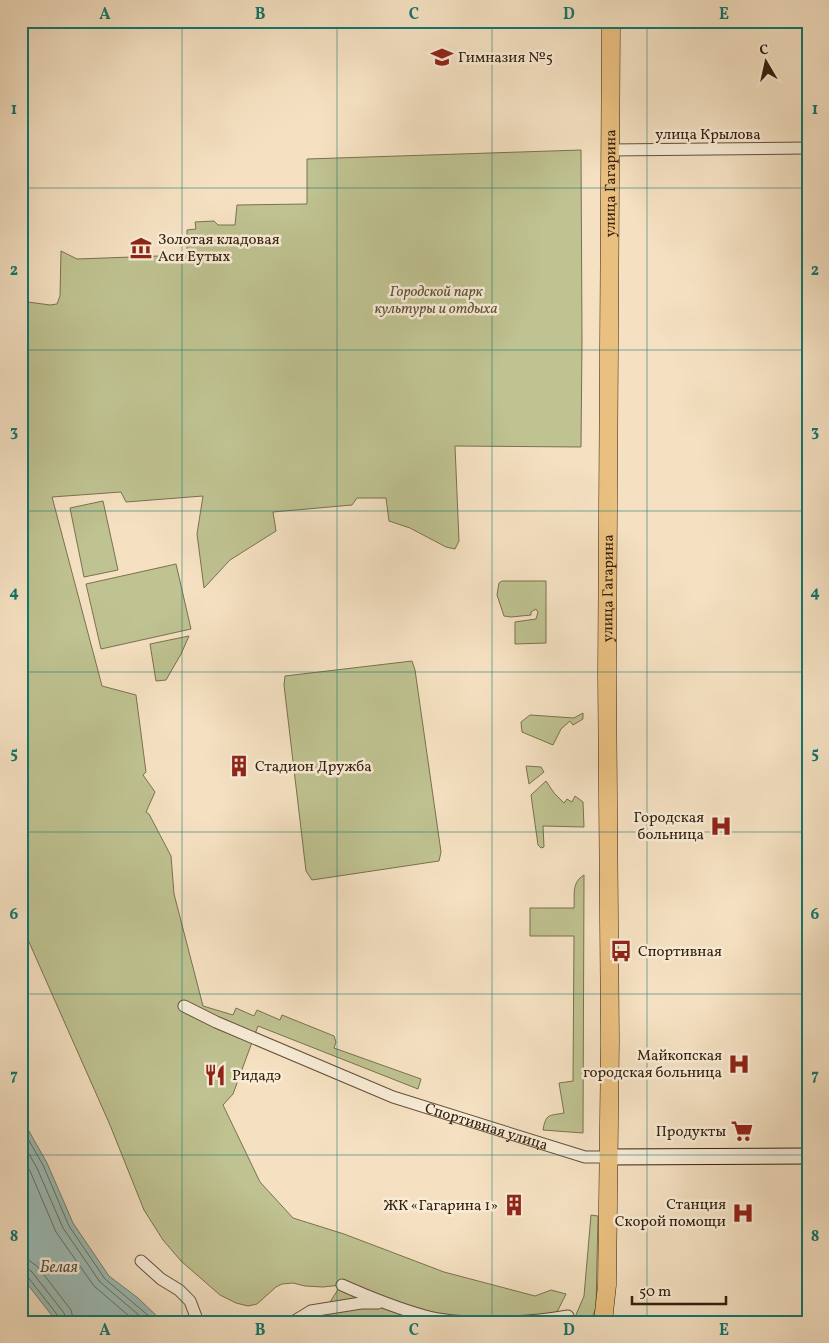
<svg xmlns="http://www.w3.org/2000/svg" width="829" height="1343" font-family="Vollkorn,serif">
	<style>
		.green { fill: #bfc291; stroke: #7a714f }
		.water { fill: #9cbdb7; stroke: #737e73 }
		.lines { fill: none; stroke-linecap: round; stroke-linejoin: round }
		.shore { stroke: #686e62; stroke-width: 1 }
		.minor-casing { stroke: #65503a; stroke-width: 13 }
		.secondary-casing { stroke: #35200d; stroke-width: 17 }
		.primary-casing { stroke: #35200d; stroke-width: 19 }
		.minor { stroke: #f8ecd7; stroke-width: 11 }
		.secondary { stroke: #f8ecd7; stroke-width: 15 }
		.primary { stroke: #eac081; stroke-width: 18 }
		.grid { fill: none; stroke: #0f766e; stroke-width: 1; stroke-opacity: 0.55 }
		.labels { text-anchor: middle; stroke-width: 5; stroke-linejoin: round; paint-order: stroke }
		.poi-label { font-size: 15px; fill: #35200d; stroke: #f8ecd7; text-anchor: start }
		.street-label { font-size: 15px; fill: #35200d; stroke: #f8ecd7 }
		.park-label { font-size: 15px; font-style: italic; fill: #5e5135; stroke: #f8ecd7 }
		.water-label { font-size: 16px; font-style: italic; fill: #544f40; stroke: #f8ecd7 }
		.neatline { fill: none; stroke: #0f766e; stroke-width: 2 }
		.grid-label { font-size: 16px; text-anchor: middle; font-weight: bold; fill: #0f766e }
	</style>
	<rect width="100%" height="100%" fill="#f5e1c2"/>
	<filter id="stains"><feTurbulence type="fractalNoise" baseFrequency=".004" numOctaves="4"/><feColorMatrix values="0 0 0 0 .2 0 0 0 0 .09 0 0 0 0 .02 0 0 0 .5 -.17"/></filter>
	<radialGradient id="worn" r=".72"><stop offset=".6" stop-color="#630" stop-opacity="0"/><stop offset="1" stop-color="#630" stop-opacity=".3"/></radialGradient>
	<g class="green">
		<polygon points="581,150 582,340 581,447 455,446 459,541 455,549 446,547 410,528 389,521 386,498 357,498 352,505 273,512 276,531 230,560 204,588 197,534 203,496 126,502 121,492 52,497 102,686 136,695 146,772 143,775 155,792 146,812 149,814 171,856 174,894 203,1006 233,1015 236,1008 254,1016 257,1010 280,1020 282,1015 334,1036 336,1042 334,1048 421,1079 418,1089 258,1026 233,1094 223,1105 260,1182 293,1218 344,1234 444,1272 535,1296 551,1290 566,1294 552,1322 317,1322 341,1285 323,1287 305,1286 293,1283 282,1284 276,1287 257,1304 248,1306 236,1303 220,1295 181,1261 163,1240 144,1210 110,1125 21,924 21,301 50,305 57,304 60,296 61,251 77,259 187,255 187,230 196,229 195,222 214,221 218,225 235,225 237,205 307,204 307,159"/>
		<polygon points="103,501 118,570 84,577 70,508"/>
		<polygon points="176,564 191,629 101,649 86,584"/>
		<polygon points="502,581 546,581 546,643 515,644 515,622 536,619 538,612 536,609 531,612 531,615 511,617 504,616 497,595 499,583"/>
		<polygon points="189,636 181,654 166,680 156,681 150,644"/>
		<polygon points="412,661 415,670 441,852 439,861 312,880 306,871 284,685 285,676"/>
		<polygon points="583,713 583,719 573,725 570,721 561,729 553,745 522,732 521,722 530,715 574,718"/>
		<polygon points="526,766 541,767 544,772 529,784"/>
		<polygon points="546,781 554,793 564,803 567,799 572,802 575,796 583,802 584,827 543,826 544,847 541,848 538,845 531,795"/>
		<path d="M584 875 583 1133 543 1130C546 1113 549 1116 564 1113L559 1083 573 1081 574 936H530V908H574C575 895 571 883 584 875Z"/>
		<polygon points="591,1215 598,1216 596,1307 591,1322 573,1322 584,1296"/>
	</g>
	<polygon class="water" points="21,1117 47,1163 73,1223 109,1276 138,1298 163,1322 57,1322 21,1276"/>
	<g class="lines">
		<g class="shore">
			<polyline points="21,1127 43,1165 69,1226 105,1279 156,1322"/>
			<polyline points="21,1140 37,1168 63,1228 100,1282 147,1322"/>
			<polyline points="21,1155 30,1171 56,1232 94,1286 136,1322"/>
			<polyline points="21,1260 30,1261 38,1267 71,1310 74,1322"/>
			<polyline points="21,1267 27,1268 32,1272 64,1313 66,1322"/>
			<polyline points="21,1273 27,1276 59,1317 60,1322"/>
		</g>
		<g class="minor-casing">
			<g id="minor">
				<polyline points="609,150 808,148"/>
				<path id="s1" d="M184 1006 216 1022 393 1097 585 1157H608"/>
				<polyline points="141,1261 161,1279 179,1290 190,1301 198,1322"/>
				<path d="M342 1285C369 1297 396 1308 425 1316 462 1326 530 1323 568 1316"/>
				<polyline points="293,1322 311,1311 361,1303 378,1303"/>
			</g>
		</g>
		<g class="secondary-casing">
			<polyline id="secondary" points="608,1157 808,1156"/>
		</g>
		<g class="primary-casing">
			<g id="primary">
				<path id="s2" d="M603 1322 607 1285 610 1041 607 674 611 21"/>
			</g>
		</g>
		<use href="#minor" class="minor"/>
		<use href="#secondary" class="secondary"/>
		<use href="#primary" class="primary"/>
	</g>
	<path class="grid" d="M182 21V1322M337 21V1322M492 21V1322M647 21V1322M21 188H808M21 350H808M21 511H808M21 672H808M21 832H808M21 994H808M21 1155H808"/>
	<defs>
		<g id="school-bare" transform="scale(1.725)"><path d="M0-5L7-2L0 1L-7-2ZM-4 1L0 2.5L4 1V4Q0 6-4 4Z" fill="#8f2418" stroke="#f8ecd7" stroke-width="2.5" paint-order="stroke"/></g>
		<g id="museum-bare" transform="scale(1.725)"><path d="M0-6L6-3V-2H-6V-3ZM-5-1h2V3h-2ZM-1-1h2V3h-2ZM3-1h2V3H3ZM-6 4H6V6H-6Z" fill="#8f2418" stroke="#f8ecd7" stroke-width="2.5" paint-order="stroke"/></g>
		<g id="building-bare" transform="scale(1.725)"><path d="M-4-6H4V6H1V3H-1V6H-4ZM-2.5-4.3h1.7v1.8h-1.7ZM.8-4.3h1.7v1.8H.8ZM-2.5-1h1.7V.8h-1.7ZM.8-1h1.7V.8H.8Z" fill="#8f2418" stroke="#f8ecd7" stroke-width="2.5" paint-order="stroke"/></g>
		<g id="hospital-bare" transform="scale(1.725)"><path d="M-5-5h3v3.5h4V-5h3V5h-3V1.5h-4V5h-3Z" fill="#8f2418" stroke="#f8ecd7" stroke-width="2.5" paint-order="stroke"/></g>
		<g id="bus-bare" transform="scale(1.725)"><path d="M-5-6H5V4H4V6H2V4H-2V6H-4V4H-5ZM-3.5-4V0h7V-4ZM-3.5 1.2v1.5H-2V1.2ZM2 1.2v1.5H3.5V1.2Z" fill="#8f2418" stroke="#f8ecd7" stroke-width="2.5" paint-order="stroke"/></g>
		<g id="restaurant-bare" transform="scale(1.725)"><path d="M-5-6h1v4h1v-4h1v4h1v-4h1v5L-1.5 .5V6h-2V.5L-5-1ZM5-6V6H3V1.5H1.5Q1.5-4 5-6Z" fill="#8f2418" stroke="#f8ecd7" stroke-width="2.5" paint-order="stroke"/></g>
		<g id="supermarket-bare" transform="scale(1.725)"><path d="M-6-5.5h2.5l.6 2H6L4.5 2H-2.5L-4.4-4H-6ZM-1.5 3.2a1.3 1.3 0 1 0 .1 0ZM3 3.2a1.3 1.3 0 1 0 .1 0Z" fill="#8f2418" stroke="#f8ecd7" stroke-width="2.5" paint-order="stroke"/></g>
	</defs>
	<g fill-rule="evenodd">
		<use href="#school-bare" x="442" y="57"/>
		<use href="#museum-bare" x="141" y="248"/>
		<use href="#building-bare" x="239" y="766"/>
		<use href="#hospital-bare" x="721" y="826"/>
		<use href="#bus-bare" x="621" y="951"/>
		<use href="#hospital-bare" x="739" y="1064"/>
		<use href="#restaurant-bare" x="215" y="1075"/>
		<use href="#supermarket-bare" x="742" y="1131"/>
		<use href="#building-bare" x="514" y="1205"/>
		<use href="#hospital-bare" x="743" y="1213"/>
	</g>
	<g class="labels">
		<g class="poi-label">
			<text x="458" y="62">Гимназия №5</text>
			<text x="158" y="244">Золотая кладовая<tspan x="158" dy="17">Аси Еутых</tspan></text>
			<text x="255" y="771">Стадион Дружба</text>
			<text x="704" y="822" text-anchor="end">Городская<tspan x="704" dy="17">больница</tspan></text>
			<text x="638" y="956">Спортивная</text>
			<text x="722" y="1060" text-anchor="end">Майкопская<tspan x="722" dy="17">городская больница</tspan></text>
			<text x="232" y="1080">Ридадэ</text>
			<text x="726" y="1136" text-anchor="end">Продукты</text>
			<text x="726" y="1209" text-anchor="end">Станция<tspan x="726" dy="17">Скорой помощи</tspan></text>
			<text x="498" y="1210" text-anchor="end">ЖК «Гагарина 1»</text>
		</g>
		<g class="street-label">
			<text x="708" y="139">улица Крылова</text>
			<text dy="5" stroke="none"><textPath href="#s2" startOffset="1139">улица Гагарина</textPath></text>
			<text dy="5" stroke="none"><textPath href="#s2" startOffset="734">улица Гагарина</textPath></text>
			<text dy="5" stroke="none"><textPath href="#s1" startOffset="326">Спортивная улица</textPath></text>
		</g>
		<g class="park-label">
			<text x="436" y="296">Городской парк<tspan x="436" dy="17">культуры и отдыха</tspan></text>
		</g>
		<g class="water-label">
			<text x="59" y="1272">Белая</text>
		</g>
	</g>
	<rect width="829" height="1343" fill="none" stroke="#f5e1c2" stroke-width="55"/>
	<g transform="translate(766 62) rotate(351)" stroke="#f8ecd7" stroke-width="4" paint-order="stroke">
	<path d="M0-4L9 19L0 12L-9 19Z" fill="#35200d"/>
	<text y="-8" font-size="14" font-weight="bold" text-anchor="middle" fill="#35200d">С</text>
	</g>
	<path d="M632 1296v8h94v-8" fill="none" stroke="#35200d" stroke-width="2.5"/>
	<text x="639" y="1296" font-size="15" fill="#35200d" stroke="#f8ecd7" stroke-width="4" paint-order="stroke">50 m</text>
	<rect x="28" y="28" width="774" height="1288" class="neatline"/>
	<g class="grid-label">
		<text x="105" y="19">A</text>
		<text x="260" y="19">B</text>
		<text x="414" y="19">C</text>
		<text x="569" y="19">D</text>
		<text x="724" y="19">E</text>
		<text x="14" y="114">1</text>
		<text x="815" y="114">1</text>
		<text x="14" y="275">2</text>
		<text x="815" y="275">2</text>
		<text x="14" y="436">3</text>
		<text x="815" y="436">3</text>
		<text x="14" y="597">4</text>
		<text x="815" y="597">4</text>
		<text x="14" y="758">5</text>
		<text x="815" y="758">5</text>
		<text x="14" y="919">6</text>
		<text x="815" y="919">6</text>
		<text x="14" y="1080">7</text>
		<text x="815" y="1080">7</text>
		<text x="14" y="1241">8</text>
		<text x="815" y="1241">8</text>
		<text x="105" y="1335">A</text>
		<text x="260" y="1335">B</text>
		<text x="414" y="1335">C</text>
		<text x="569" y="1335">D</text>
		<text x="724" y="1335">E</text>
	</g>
	<rect width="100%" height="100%" filter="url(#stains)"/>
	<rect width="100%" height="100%" fill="url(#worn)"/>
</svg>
